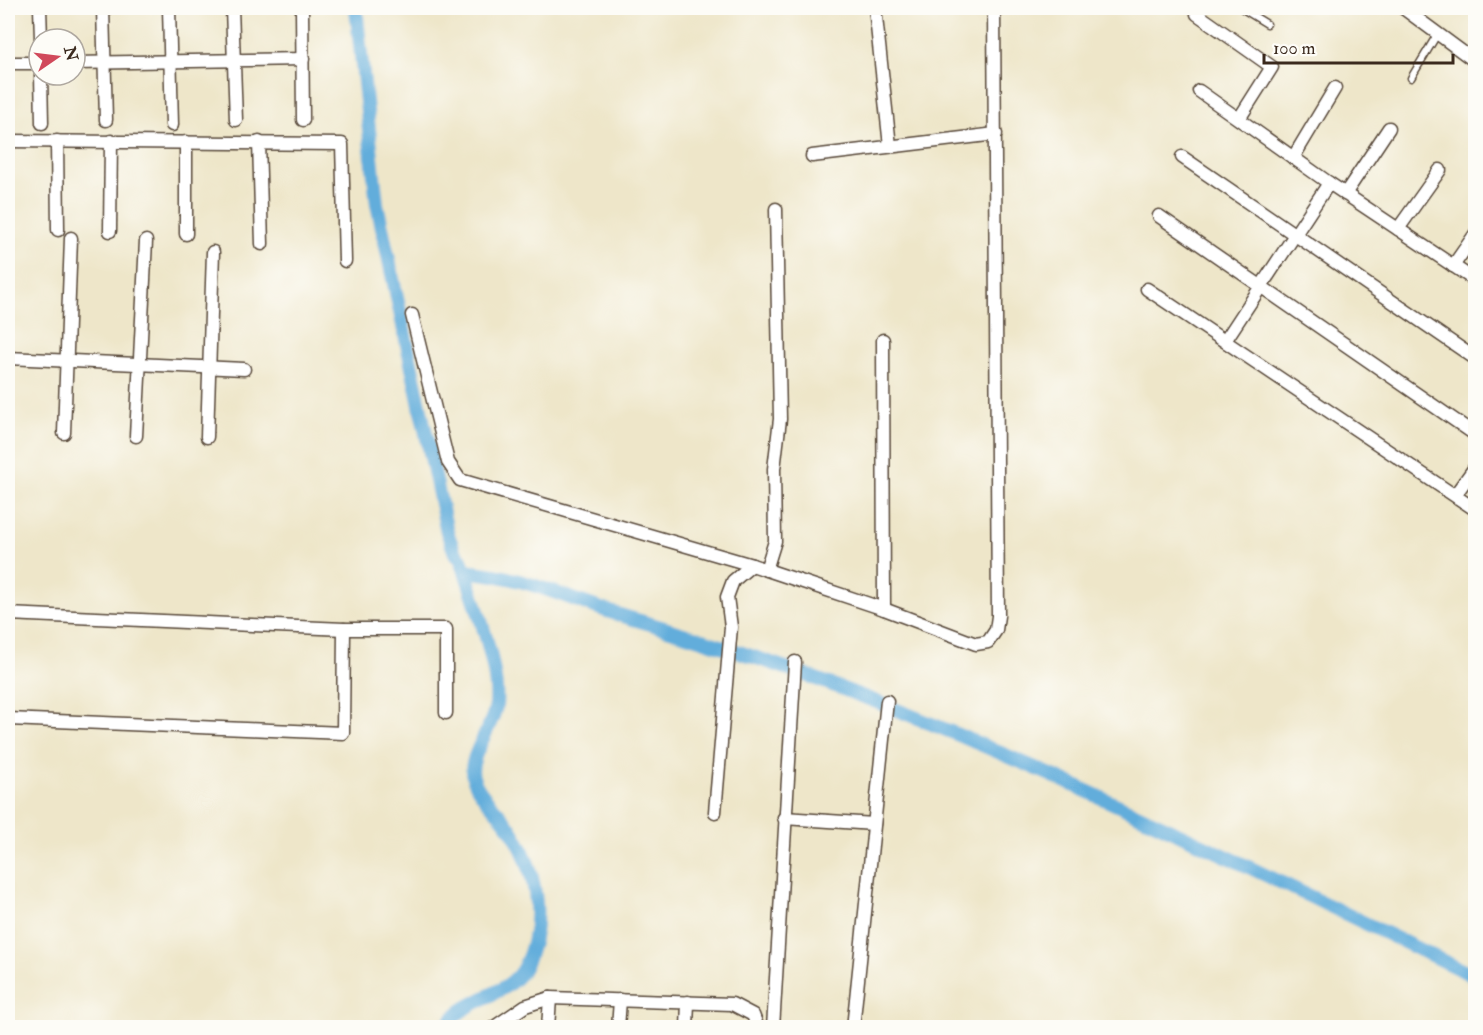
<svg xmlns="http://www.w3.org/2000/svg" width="1483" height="1035" font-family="'IM FELL Double Pica',serif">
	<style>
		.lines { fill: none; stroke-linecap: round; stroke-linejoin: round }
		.canal { stroke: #62addb; stroke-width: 14 }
		.service-casing { stroke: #564638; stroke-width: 9 }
		.minor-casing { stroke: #564638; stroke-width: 15 }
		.service { stroke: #fff; stroke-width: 6 }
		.minor { stroke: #fff; stroke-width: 12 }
	</style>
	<rect width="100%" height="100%" fill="#fdfcf7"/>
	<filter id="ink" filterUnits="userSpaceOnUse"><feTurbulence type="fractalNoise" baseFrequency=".0167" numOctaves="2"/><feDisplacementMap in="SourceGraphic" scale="12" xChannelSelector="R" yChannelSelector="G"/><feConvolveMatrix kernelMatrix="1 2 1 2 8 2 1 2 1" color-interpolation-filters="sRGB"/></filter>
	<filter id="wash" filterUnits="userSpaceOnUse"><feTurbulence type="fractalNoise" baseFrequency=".008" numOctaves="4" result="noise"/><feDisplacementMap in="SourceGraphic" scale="24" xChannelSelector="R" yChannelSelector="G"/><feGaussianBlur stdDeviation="1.35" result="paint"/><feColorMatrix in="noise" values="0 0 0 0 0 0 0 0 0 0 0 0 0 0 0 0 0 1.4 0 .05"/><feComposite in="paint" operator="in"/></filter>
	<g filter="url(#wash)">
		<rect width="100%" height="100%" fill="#eee6c9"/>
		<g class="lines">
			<g class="canal">
				<path d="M356 8 377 204 447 532 455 553 461 559C473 597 500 667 496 705 493 727 467 758 473 777 478 795 497 809 508 825 536 865 547 922 524 967 509 997 462 998 446 1028"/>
				<path d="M465 571C479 573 494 574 508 578 547 587 584 605 623 616 921 700 1198 843 1476 977"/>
			</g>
		</g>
	</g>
	<g filter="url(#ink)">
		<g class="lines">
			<g class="service-casing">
				<g id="service">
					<polyline points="1241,8 1267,24"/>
					<polyline points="1411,78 1438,33"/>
				</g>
			</g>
			<g class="minor-casing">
				<g id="minor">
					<polyline points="40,8 41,39"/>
					<polyline points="103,8 106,120"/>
					<polyline points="169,8 172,125"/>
					<polyline points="232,8 236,120"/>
					<polyline points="302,8 303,120"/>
					<polyline points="875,8 890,146"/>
					<polyline points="1403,8 1476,62"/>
					<polyline points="1197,14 1272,67 1239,119"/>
					<polyline points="8,63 39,63"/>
					<polyline points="75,63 303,59"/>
					<polyline points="41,75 42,123"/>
					<polyline points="1199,91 1329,183 1476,281"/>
					<polyline points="8,141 342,144 345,261"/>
					<polyline points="57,141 58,230"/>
					<polyline points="186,142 186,234"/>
					<polyline points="259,142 262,244"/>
					<polyline points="812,156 996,134"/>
					<polyline points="1182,157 1476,359"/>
					<polyline points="1293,158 1335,88"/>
					<polyline points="1345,194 1389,128"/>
					<polyline points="1159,216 1476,435"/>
					<polyline points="1398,229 1440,170"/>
					<polyline points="110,231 111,141"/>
					<polyline points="1453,266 1476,233"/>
					<polyline points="1147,289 1476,510"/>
					<polyline points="412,315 448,462 460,480 752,565 884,609 976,644 988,642 996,630 998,616 994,8"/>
					<polyline points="883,340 884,609"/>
					<polyline points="1225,341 1329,183"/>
					<polyline points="8,358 244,369"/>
					<polyline points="64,433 71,238"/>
					<polyline points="136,436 146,241"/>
					<polyline points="207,437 213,252"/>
					<polyline points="1455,495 1476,466"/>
					<polyline points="766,570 775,541 774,469 780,419 776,209"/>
					<polyline points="8,614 344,629 446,629 446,713"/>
					<polyline points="8,719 343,733 344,629"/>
					<polyline points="715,812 731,627 727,597 733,581 752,565"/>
					<polyline points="784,818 874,824"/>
					<polyline points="493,1028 525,1006 550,998 732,1004 753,1015 758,1028"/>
					<polyline points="548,1028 550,998"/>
					<polyline points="618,1028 620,1000"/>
					<polyline points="687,1028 688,1002"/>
					<polyline points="773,1028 795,662"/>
					<polyline points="853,1028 887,701"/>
				</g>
			</g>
			<use href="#service" class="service"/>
			<use href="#minor" class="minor"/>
		</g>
	</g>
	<rect width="1483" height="1035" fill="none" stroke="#fdfcf7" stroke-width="30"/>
	<g transform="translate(57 57) rotate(76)"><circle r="28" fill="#fdfcf7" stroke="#afa8a0" stroke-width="1.5"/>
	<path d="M0-4.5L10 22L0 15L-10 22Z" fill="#d1495b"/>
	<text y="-9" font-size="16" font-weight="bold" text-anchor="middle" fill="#3b2a1e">N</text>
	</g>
	<path d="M1264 54v9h189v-9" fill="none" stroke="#3b2a1e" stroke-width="3"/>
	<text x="1273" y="54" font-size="18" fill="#3b2a1e" stroke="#fdfcf7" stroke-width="4.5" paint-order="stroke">100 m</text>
</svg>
